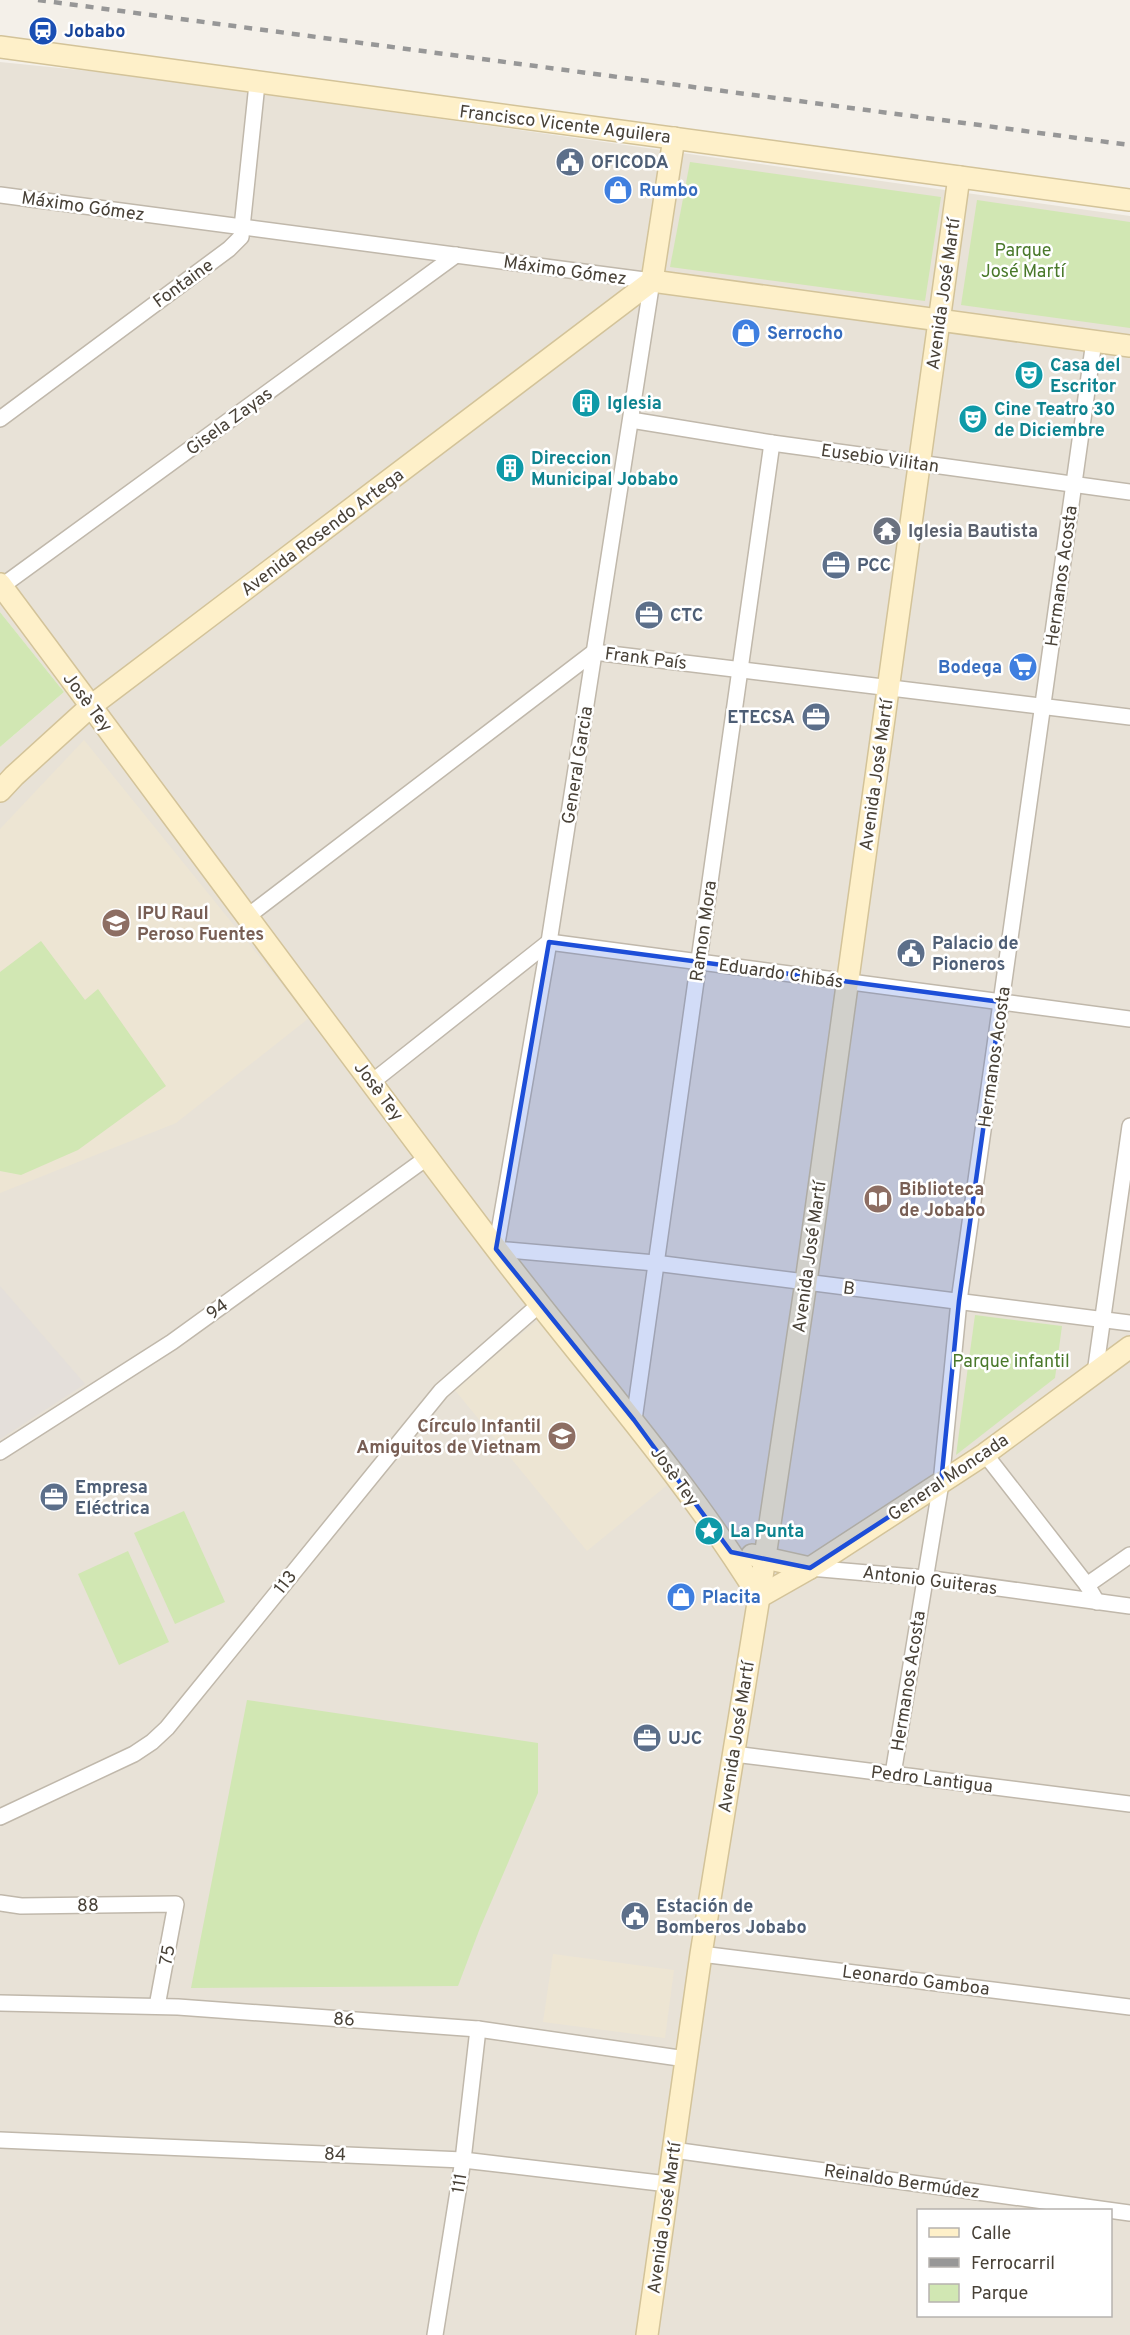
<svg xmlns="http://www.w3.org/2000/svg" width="1130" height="2335" font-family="Overpass,sans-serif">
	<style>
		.residential { fill: #e8e2d7; fill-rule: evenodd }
		.industrial { fill: #e4dfda }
		.education { fill: #ede5d3 }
		.green { fill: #d1e7b3 }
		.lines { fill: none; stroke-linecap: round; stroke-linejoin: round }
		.street-casing { stroke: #c0b8ab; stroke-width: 18 }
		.secondary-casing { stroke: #d3c399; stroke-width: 24 }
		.street { stroke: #fff; stroke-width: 15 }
		.secondary { stroke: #fef0c9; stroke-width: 21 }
		.rail { stroke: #979797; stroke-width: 4.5; stroke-dasharray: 8 8; stroke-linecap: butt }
		.marked { fill: #1d4ed8; fill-opacity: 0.2; stroke: #1d4ed8; stroke-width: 4.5; stroke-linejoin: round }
		.labels { text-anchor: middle; stroke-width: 5; stroke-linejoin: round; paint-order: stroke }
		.transit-label { font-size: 18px; font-weight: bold; fill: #164399; stroke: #fff; text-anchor: start }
		.street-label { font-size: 18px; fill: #484137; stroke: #fff }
		.service-label { font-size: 18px; font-weight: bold; fill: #4e5e75; stroke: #fff; text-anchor: start }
		.shop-label { font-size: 18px; font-weight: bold; fill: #366cbe; stroke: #fff; text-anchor: start }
		.park-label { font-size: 18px; fill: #4a792b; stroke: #fff }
		.culture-label { font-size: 18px; font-weight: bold; fill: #0d838f; stroke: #fff; text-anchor: start }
		.worship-label { font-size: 18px; font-weight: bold; fill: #5b616d; stroke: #fff; text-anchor: start }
		.education-label { font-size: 18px; font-weight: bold; fill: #785e54; stroke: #fff; text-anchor: start }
	</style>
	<rect width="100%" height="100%" fill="#f4f0e9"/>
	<path class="residential" d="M0 62 129 75 1130 216V2335H0V747L64 692 0 612ZM918 2210H1110V2316H918Z"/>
	<polygon class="industrial" points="0,1286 85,1384 0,1439"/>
	<g class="education">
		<polygon points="84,740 309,1018 176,1123 0,1193 0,829"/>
		<polygon points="538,1320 671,1482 587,1551 454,1389"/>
		<polygon points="553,1954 674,1970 665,2038 543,2022"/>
	</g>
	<g class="green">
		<polygon points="690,162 941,197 925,301 670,267"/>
		<polygon points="977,200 1130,222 1130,328 961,305"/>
		<polygon points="0,612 64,692 0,747"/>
		<polygon points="41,941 85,1000 98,989 166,1086 78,1150 21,1175 0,1171 0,972"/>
		<polygon points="975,1315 1062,1326 1055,1378 956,1455"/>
		<polygon points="184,1511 225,1602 175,1624 134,1533"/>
		<polygon points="128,1551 169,1642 119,1665 78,1574"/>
		<polygon points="247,1700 538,1743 538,1793 480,1928 458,1986 191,1988"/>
	</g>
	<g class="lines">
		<g class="street-casing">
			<g id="street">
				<polyline points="0,195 652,281 549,942 496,1249 655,1263 1130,1323"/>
				<polyline points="0,419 229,249 241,237 257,84"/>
				<polyline points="631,420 772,443 1130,492"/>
				<polyline points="2,586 456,255"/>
				<polyline points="248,916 594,652 1130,717"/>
				<polyline points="372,1082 549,942 1130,1019"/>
				<polyline points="1095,1373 1130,1126"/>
				<polyline points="634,1420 772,443"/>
				<polyline points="0,1452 172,1342 428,1157"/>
				<polyline points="985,1454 1087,1585 1097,1602"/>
				<polyline points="810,1568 925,1578 1130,1606"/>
				<polyline points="1087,1585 1130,1555"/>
				<polyline points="734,1754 1130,1804"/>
				<polyline points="893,1774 941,1483 959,1301 1094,341"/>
				<polyline points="0,1817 134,1754 152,1742 167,1728 441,1391 540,1304"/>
				<polyline points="0,1903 21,1906 176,1904 157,2006"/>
				<polyline points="701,1954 1130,2007"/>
				<polyline points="0,2003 178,2007 478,2029 686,2059"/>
				<polyline points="0,2140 463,2160 668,2184"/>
				<polyline points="673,2150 1130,2213"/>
				<polyline points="435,2335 463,2160 478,2029"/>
			</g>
		</g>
		<g class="secondary-casing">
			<g id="secondary">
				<polyline points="0,47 1130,200"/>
				<polyline points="652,281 1130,346"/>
				<polyline points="652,281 674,138"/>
				<path d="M0 584C165 805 328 1027 495 1247 583 1363 682 1472 759 1597L810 1568 985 1454 1130 1347"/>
				<polyline points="0,791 14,776 91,706 652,281"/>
				<polyline points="752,1555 810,1568"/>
				<polyline points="647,2335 701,1954 759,1597 806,1282 959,177"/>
			</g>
		</g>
		<use href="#street" class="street"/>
		<use href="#secondary" class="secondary"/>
		<polyline class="rail" points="38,0 1130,145"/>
	</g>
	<path class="marked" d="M549 942 1001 1002 959 1301 941 1483 810 1568 731 1552 634 1420 496 1249Z"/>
	<defs>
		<g id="station-disc" transform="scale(1.5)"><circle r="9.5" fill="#1a4fb4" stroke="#fff"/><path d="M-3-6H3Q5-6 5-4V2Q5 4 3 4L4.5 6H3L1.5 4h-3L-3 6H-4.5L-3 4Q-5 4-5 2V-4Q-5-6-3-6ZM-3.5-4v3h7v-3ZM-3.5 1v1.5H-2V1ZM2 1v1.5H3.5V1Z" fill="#fff"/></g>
		<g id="civic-disc" transform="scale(1.5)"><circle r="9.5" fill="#5c6f8a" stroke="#fff"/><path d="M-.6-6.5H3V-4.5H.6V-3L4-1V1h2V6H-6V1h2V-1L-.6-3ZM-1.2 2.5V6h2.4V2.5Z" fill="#fff"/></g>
		<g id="shop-disc" transform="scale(1.5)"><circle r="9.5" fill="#3f7fe0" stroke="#fff"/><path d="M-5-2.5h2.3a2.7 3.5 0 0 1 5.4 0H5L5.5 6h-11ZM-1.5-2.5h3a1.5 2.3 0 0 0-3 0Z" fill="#fff"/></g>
		<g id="theatre-disc" transform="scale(1.5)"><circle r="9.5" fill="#0f9aa8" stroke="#fff"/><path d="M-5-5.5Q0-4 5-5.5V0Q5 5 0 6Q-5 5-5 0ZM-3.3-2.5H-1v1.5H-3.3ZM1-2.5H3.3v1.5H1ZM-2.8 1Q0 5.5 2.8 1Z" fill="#fff"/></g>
		<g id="building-disc" transform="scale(1.5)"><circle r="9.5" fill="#0f9aa8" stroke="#fff"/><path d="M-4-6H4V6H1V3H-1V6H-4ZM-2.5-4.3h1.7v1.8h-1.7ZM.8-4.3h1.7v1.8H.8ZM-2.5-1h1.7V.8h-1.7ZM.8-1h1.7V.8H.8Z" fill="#fff"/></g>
		<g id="temple-disc" transform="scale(1.5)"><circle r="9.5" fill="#6b7280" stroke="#fff"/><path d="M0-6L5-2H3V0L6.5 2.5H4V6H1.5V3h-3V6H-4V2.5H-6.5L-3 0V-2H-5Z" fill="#fff"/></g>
		<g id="office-disc" transform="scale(1.5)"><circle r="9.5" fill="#5c6f8a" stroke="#fff"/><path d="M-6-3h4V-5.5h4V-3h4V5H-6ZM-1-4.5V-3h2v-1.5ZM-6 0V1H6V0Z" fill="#fff"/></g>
		<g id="supermarket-disc" transform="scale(1.5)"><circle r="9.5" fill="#3f7fe0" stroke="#fff"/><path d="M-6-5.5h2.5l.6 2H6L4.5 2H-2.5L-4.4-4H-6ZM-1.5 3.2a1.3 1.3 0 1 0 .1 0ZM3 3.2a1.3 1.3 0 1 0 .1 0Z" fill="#fff"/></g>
		<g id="school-disc" transform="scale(1.5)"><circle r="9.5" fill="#8d6e63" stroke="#fff"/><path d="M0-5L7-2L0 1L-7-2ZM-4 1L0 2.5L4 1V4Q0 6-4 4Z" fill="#fff"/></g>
		<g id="library-disc" transform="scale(1.5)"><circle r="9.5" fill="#8d6e63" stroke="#fff"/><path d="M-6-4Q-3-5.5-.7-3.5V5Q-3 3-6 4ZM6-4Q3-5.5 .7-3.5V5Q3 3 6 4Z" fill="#fff"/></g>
		<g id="sight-disc" transform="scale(1.5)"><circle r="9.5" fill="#0f9aa8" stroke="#fff"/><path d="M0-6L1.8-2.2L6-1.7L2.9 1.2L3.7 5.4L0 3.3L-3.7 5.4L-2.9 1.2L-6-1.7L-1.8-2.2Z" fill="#fff"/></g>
	</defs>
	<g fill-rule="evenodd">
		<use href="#station-disc" x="43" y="31"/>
		<use href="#civic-disc" x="570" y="162"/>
		<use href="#shop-disc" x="618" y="190"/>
		<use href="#shop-disc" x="746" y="333"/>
		<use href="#theatre-disc" x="1029" y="375"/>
		<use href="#building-disc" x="586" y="403"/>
		<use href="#theatre-disc" x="973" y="419"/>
		<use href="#building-disc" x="510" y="468"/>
		<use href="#temple-disc" x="887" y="531"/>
		<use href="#office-disc" x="836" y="565"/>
		<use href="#office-disc" x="649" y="615"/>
		<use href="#supermarket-disc" x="1023" y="667"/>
		<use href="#office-disc" x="816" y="717"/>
		<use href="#school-disc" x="116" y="923"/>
		<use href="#civic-disc" x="911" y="953"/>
		<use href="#library-disc" x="878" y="1199"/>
		<use href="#school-disc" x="562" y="1436"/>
		<use href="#office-disc" x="54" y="1497"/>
		<use href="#sight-disc" x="709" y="1531"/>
		<use href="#shop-disc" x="681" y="1597"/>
		<use href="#office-disc" x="647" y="1738"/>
		<use href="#civic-disc" x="635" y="1916"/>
	</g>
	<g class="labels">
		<g class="transit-label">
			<text x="64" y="37">Jobabo</text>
		</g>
		<g class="street-label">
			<text transform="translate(565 124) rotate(7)" y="6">Francisco Vicente Aguilera</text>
			<text transform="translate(83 206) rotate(8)" y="6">Máximo Gómez</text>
			<text transform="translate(565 270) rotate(8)" y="6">Máximo Gómez</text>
			<text transform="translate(183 283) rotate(-36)" y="6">Fontaine</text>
			<text transform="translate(943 294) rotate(-82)" y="6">Avenida José Martí</text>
			<text transform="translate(229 421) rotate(-36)" y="6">Gisela Zayas</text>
			<text transform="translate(880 458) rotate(8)" y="6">Eusebio Vilitan</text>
			<text transform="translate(322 532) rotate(-37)" y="6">Avenida Rosendo Artega</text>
			<text transform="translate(1061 576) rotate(-82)" y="6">Hermanos Acosta</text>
			<text transform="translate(646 658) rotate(7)" y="6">Frank País</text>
			<text transform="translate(88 702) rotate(53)" y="6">Josè Tey</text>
			<text transform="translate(577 765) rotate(-81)" y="6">General Garcia</text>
			<text transform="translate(876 775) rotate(-82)" y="6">Avenida José Martí</text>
			<text transform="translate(703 931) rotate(-82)" y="6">Ramon Mora</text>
			<text transform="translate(781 973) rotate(8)" y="6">Eduardo Chibás</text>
			<text transform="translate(994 1057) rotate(-82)" y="6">Hermanos Acosta</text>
			<text transform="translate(379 1091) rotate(53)" y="6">Josè Tey</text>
			<text transform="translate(809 1257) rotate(-82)" y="6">Avenida José Martí</text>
			<text transform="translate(849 1288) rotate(7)" y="6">B</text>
			<text transform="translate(217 1309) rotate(-36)" y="6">94</text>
			<text transform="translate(675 1476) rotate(54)" y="6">Josè Tey</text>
			<text transform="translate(948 1477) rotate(-34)" y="6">General Moncada</text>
			<text transform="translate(930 1580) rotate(7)" y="6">Antonio Guiteras</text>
			<text transform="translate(285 1582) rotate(-51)" y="6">113</text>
			<text transform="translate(908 1681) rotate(-81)" y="6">Hermanos Acosta</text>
			<text transform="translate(736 1737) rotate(-81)" y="6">Avenida José Martí</text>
			<text transform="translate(932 1779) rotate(7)" y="6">Pedro Lantigua</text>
			<text transform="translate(88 1905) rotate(-1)" y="6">88</text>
			<text transform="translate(167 1955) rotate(-80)" y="6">75</text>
			<text transform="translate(916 1980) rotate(7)" y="6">Leonardo Gamboa</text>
			<text transform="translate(344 2019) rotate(4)" y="6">86</text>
			<text transform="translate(335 2154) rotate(2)" y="6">84</text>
			<text transform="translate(902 2181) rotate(8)" y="6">Reinaldo Bermúdez</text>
			<text transform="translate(459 2183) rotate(-81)" y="6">111</text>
			<text transform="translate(664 2218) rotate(-82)" y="6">Avenida José Martí</text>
		</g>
		<g class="service-label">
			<text x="591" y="168">OFICODA</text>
			<text x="857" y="571">PCC</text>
			<text x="670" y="621">CTC</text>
			<text x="795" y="723" text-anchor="end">ETECSA</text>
			<text x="932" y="949">Palacio de<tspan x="932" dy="21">Pioneros</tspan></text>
			<text x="75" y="1493">Empresa<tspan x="75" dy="21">Eléctrica</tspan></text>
			<text x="668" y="1744">UJC</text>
			<text x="656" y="1912">Estación de<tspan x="656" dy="21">Bomberos Jobabo</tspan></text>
		</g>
		<g class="shop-label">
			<text x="639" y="196">Rumbo</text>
			<text x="767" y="339">Serrocho</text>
			<text x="1002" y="673" text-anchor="end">Bodega</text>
			<text x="702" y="1603">Placita</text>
		</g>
		<g class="park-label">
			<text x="1023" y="256">Parque<tspan x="1023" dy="21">José Martí</tspan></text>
			<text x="1011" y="1367">Parque infantil</text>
		</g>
		<g class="culture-label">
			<text x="1050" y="371">Casa del<tspan x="1050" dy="21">Escritor</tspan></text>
			<text x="607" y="409">Iglesia</text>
			<text x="994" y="415">Cine Teatro 30<tspan x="994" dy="21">de Diciembre</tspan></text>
			<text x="531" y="464">Direccion<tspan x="531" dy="21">Municipal Jobabo</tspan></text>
			<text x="730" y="1537">La Punta</text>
		</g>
		<g class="worship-label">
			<text x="908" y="537">Iglesia Bautista</text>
		</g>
		<g class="education-label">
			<text x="137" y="919">IPU Raul<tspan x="137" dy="21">Peroso Fuentes</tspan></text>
			<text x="899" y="1195">Biblioteca<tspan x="899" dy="21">de Jobabo</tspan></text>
			<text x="541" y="1432" text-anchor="end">Círculo Infantil<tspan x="541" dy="21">Amiguitos de Vietnam</tspan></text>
		</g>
	</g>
	<rect x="917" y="2209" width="195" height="108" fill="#ffffff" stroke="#b6b3af" stroke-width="1.5"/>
	<rect x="929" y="2228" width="30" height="9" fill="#fef0c9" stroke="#b6b3af" stroke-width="1.5"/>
	<text x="971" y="2239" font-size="18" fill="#484137">Calle</text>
	<rect x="929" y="2258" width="30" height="9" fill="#979797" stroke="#b6b3af" stroke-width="1.5"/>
	<text x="971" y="2269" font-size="18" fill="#484137">Ferrocarril</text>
	<rect x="929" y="2284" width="30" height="18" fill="#d1e7b3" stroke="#b6b3af" stroke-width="1.5"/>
	<text x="971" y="2299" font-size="18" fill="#484137">Parque</text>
</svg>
